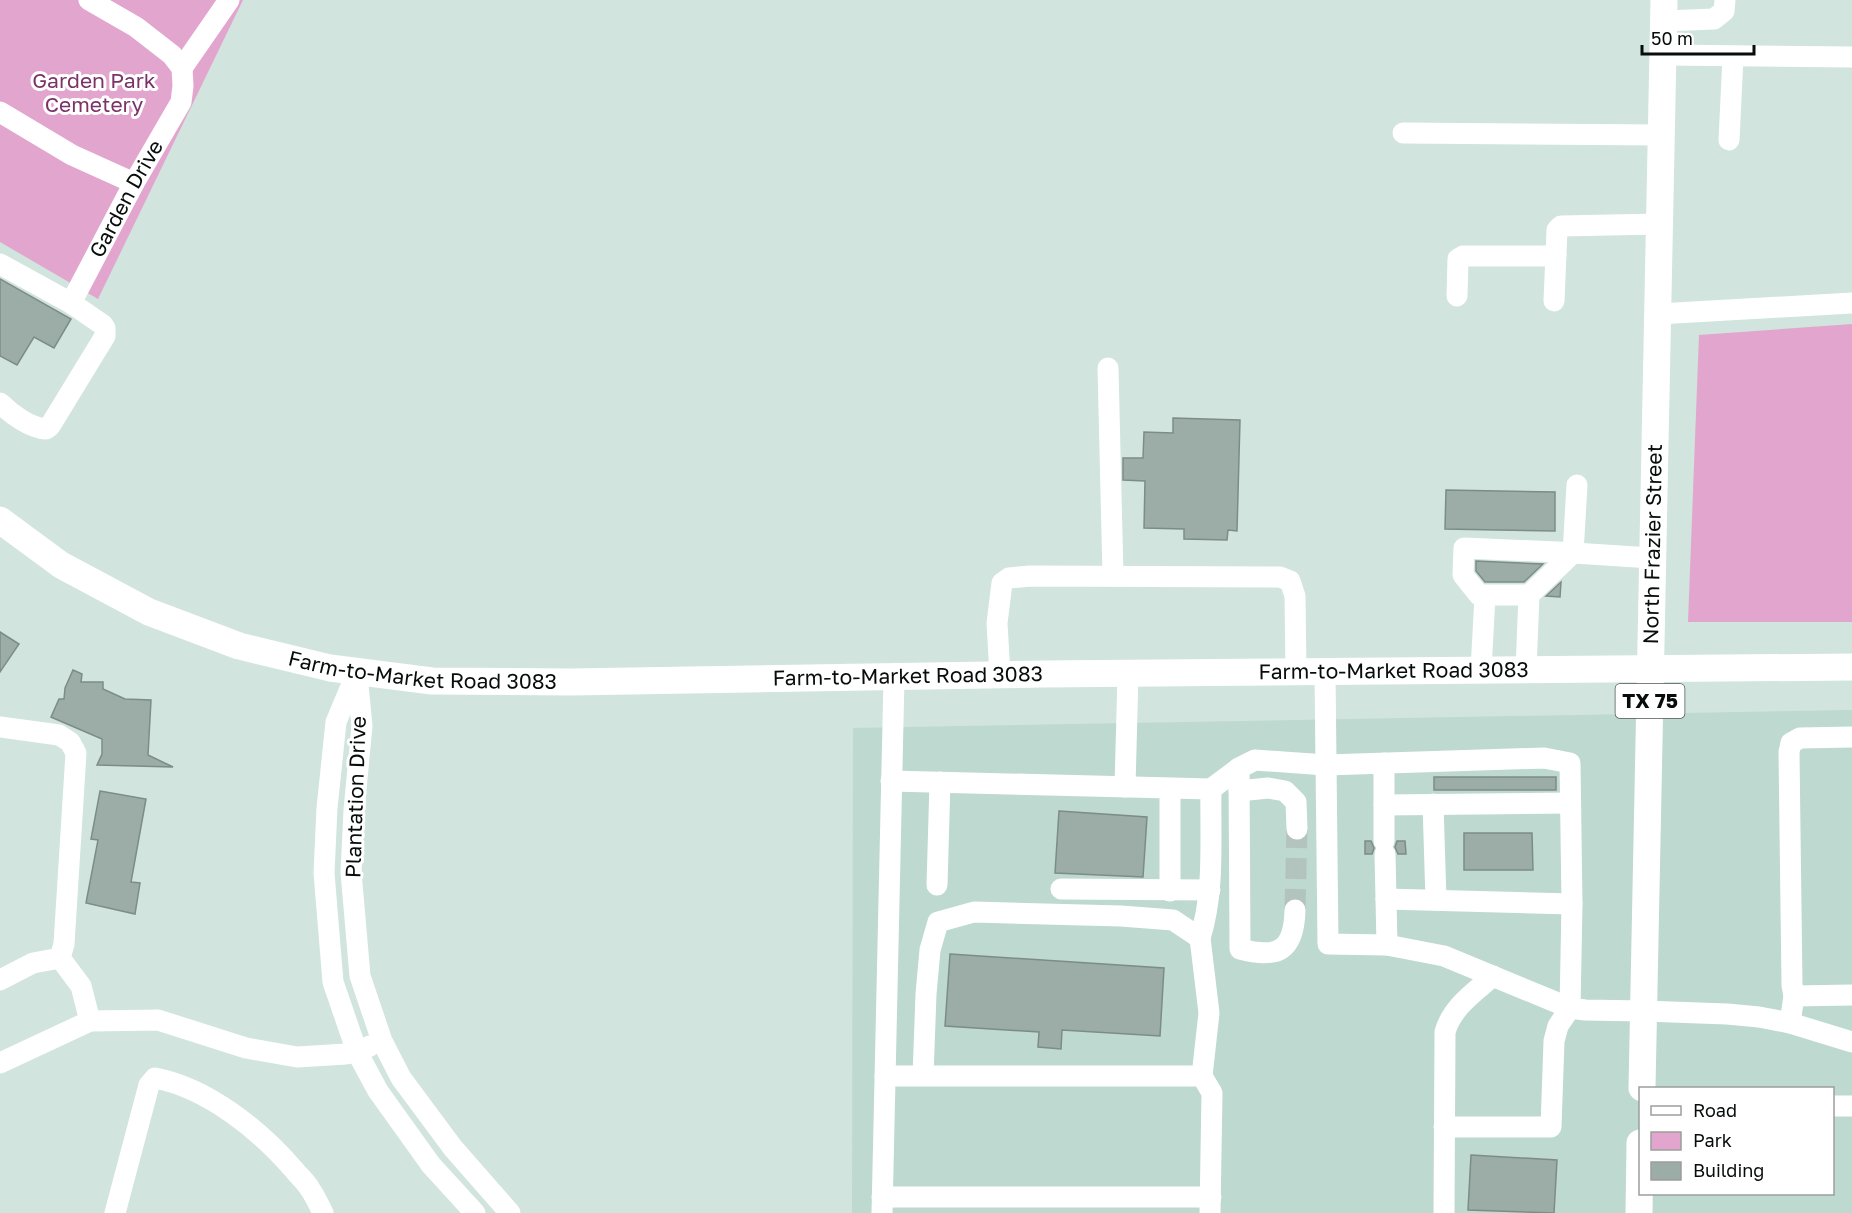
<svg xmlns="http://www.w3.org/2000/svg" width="1852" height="1213" font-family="'Golos Text',sans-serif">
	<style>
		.built { fill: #bed9cf; fill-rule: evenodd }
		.green { fill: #e2a6ce }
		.building { fill: #9cada7; stroke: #7c8d86; stroke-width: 1.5 }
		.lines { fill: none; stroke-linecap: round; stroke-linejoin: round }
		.minor-tunnel { stroke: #b3c4be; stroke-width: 21; stroke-dasharray: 21 10; stroke-linecap: butt }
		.minor { stroke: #fff; stroke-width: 21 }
		.major { stroke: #fff; stroke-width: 27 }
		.labels { text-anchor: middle; stroke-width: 6; stroke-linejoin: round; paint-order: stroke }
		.shield { fill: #fff; stroke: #515654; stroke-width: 1.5 }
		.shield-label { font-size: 20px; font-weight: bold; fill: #070d0b }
		.park-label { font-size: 21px; fill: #7a3267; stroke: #fff }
		.street-label { font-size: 21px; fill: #070d0b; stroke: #fff }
	</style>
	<rect width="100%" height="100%" fill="#d1e4dd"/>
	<path class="built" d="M1852 710V1213H852L853 728ZM1640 1088H1832V1194H1640Z"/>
	<g class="green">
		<polygon points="0,0 243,0 98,299 0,242"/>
		<polygon points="1852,324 1852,622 1688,622 1699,335"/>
	</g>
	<g class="building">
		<polygon points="0,279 71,319 54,348 34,337 17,365 0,356"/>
		<polygon points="1173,418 1240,420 1237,531 1228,530 1227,540 1184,539 1184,529 1144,528 1145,481 1123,480 1123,458 1143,458 1144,432 1173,433"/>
		<polygon points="1446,490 1555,492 1555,531 1445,529"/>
		<polygon points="1476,561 1543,564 1524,582 1485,582 1476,571"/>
		<polygon points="1561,582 1560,597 1546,596"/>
		<polygon points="0,632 19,644 0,672"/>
		<polygon points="73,670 82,674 81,682 103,682 103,689 125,699 151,700 148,755 173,767 97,765 102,754 102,739 51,717 59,699 64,699 65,688"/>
		<rect x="1434" y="777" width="122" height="13"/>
		<polygon points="100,791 146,799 131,882 140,883 135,914 86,903 98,840 91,839"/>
		<polygon points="1059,811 1147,817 1143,877 1055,873"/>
		<polygon points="1464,833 1532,833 1533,870 1464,870"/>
		<polygon points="1365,841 1371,841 1374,848 1372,854 1365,854"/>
		<polygon points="1397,841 1405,841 1406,854 1398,854 1395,847"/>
		<polygon points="950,954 1164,968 1160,1036 1062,1030 1061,1049 1038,1047 1039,1032 945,1026"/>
		<polygon points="1471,1155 1557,1160 1554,1213 1468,1210"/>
	</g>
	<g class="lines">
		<polyline class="minor-tunnel" points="1295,910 1297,829"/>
		<g class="minor">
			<polyline points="1664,21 1714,19 1724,11 1725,0"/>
			<polyline points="1663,55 1852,57"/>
			<polyline points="182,68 229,0"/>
			<polyline points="0,112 72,155 134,183"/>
			<polyline points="1403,133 1661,135"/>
			<polyline points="1729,140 1733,57"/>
			<path d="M0 264 71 303 103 325 105 328V336L50 426 46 429C30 428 11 414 0 403"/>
			<polyline points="1457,296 1458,259 1463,256 1556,256"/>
			<polyline points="1554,301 1557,230 1561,226 1659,224"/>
			<path id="s1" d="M71 303 134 183 181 102 183 86 182 68 172 55 136 27 89 0"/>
			<polyline points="1658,314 1852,303"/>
			<polyline points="1108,368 1113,576"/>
			<polyline points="1529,595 1479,595 1463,575 1464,548 1558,552 1652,558"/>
			<polyline points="1481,670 1485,596"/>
			<polyline points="1526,670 1529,595 1573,553 1577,485"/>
			<polyline points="357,672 336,722 327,808 324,873 333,982 357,1052 378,1091 431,1165 475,1213"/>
			<polyline points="1325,672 1328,944 1387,945 1444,956 1570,1008 1585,1010 1644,1011 1727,1014 1759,1017 1790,1023 1852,1042"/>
			<polyline points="357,675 362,726 354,810 351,872 360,976 382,1041 401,1078 453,1148 510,1213"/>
			<polyline points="1000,675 997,623 1002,583 1009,578 1030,576 1280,577 1290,581 1295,596 1296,672"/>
			<polyline points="0,727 59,735 70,742 76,753 64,944 60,958 81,986 90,1021"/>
			<polyline points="1384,763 1384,841"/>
			<path d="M1239 768 1240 949C1278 959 1294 951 1295 910"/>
			<path d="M891 781 1211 789C1210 838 1215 891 1200 938"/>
			<polyline points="1125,787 1128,674"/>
			<polyline points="1170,789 1170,891"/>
			<polyline points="1211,789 1239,768 1255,760 1326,765 1544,758 1570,763 1572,904 1570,1008 1558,1026 1554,1041 1551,1127 1444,1127"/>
			<polyline points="1239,791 1268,788 1285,791 1296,802 1297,829"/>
			<polyline points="1433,804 1436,900"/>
			<polyline points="1384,805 1570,803"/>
			<polyline points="1385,854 1387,945"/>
			<polyline points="937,885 940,782"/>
			<polyline points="1061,889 1210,890"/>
			<polyline points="1386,899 1572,904"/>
			<polyline points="0,980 33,963 60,958"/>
			<polyline points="1794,996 1852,995"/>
			<polyline points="1790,1023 1794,996 1792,985 1789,752 1791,743 1800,738 1852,737"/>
			<polyline points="0,1063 90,1021 158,1020 246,1048 297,1057 346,1054 357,1052 370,1046"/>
			<polyline points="885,1076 1202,1076 1209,1013 1200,938 1173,920 1121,916 974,912 938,922 930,950 926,994 923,1076"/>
			<polyline points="1202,1076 1212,1093 1210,1213"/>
			<polyline points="1832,1106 1852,1106"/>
			<polyline points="882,1197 1211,1197"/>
			<path d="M115 1213 149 1085 155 1078C208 1088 261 1131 295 1171 300 1177 306 1182 310 1189 315 1196 319 1205 323 1213"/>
			<polyline points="882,1213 894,678"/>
			<path d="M1444 1213 1445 1032C1452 1007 1475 992 1493 976"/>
		</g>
		<g class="major">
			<path id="s2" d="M0 520 61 565 149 612 239 646 330 668 432 681 571 682 1043 674 1852 667"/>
			<path id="s3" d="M1642 1088 1664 0"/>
			<polyline points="1639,1213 1640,1143"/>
		</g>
	</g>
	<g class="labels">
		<rect class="shield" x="1615.5" y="684" width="69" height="34" rx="4.5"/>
		<g class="shield-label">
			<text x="1650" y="708">TX 75</text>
		</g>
		<g class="park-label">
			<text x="94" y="88">Garden Park<tspan x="94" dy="24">Cemetery</tspan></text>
		</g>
		<g class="street-label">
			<text dy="7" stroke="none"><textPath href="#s1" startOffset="118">Garden Drive</textPath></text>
			<text dy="7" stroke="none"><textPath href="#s3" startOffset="544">North Frazier Street</textPath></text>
			<text dy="7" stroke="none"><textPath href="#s2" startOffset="458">Farm-to-Market Road 3083</textPath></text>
			<text dy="7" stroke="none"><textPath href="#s2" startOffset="1430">Farm-to-Market Road 3083</textPath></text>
			<text dy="7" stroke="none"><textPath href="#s2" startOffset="944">Farm-to-Market Road 3083</textPath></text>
			<text transform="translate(356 797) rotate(-88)" y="7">Plantation Drive</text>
		</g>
	</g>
	<rect x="1639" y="1087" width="195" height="108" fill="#ffffff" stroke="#9c9e9d" stroke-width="1.5"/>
	<rect x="1651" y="1106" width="30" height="9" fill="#ffffff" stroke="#9c9e9d" stroke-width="1.5"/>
	<text x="1693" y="1117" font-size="18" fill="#070d0b">Road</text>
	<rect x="1651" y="1132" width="30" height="18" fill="#e2a6ce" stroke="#9c9e9d" stroke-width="1.5"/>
	<text x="1693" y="1147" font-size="18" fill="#070d0b">Park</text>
	<rect x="1651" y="1162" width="30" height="18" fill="#9cada7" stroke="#9c9e9d" stroke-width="1.5"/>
	<text x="1693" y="1177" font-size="18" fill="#070d0b">Building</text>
	<path d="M1642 45v9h112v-9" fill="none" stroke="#070d0b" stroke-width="3"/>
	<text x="1651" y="45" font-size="18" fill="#070d0b" stroke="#ffffff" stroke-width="4.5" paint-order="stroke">50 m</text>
</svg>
